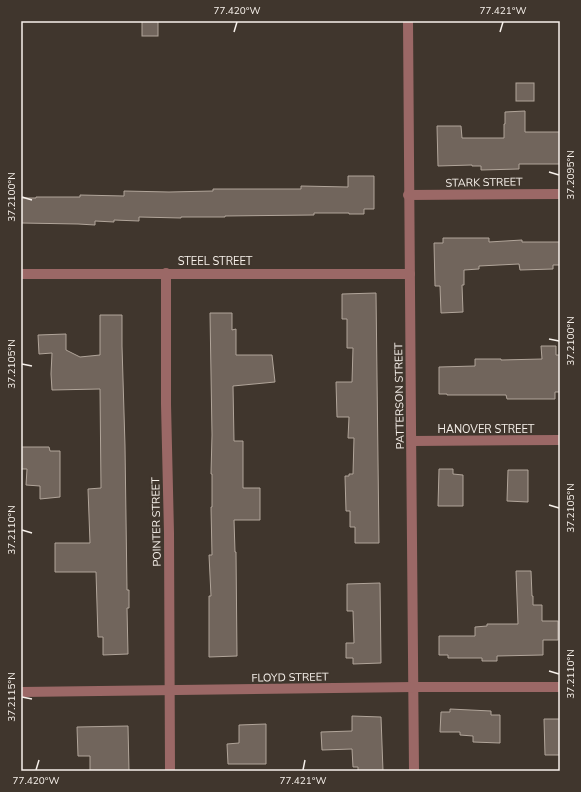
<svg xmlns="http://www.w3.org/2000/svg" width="581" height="792" font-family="'Nunito Sans',sans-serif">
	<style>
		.building { fill: #71655c; stroke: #b1a59a }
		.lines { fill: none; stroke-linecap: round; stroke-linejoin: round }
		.minor { stroke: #9b6866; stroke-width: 10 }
		.ticks { fill: none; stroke: #f7f1eb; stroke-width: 1.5 }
		.labels { text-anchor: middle; stroke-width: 4; stroke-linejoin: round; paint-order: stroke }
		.street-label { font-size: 11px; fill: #f7f1eb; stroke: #40362d }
		.neatline { fill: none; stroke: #f7f1eb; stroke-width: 1.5 }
		.ticks-label { font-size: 10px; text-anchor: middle; fill: #f7f1eb }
	</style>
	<rect width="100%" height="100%" fill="#40362d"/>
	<g class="building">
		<rect x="142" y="21" width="16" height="15"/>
		<rect x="516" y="83" width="18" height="18"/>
		<polygon points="525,111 525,132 560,132 560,164 519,164 519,169 481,170 481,166 472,166 472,165 438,166 437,126 461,126 462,138 504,138 504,124 505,124 505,112"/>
		<polygon points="348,176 374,176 374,209 364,209 364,214 349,214 349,213 314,213 314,215 225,216 225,217 181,217 181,218 139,217 139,221 114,220 114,222 95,221 95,225 78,224 21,223 21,198 36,198 36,197 80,197 80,195 124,196 124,191 169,192 213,191 213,189 301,189 301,186 348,187"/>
		<polygon points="443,238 489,238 489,242 522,240 522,242 560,242 560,265 553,265 553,269 520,270 519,264 479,266 479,269 464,270 464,285 462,285 463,312 441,313 440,286 435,286 434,243 443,243"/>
		<polygon points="376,293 379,543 355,543 355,527 350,527 350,511 346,511 345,476 349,476 349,474 353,474 354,438 348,438 349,417 337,417 336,382 352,382 353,348 347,348 347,319 342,319 342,294"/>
		<polygon points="210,313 232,313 232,330 236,329 236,355 272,355 275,382 233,386 234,441 243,441 243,488 260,488 260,520 234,520 235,552 236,552 237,656 209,657 209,596 211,596 209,555 212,555 211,507 212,507 212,474 211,474 212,435"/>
		<polygon points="100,315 122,315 122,346 125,446 127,590 129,590 129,608 127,608 128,654 103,655 103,637 98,637 96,572 55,572 55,543 90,543 88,489 101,488 100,389 52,390 51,374 52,353 39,354 38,335 66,334 66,350 80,357 100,355"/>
		<polygon points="541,346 556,346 556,355 560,355 560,392 555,392 555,399 507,399 506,395 447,395 447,394 439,394 439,367 475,366 475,359 501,359 501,360 542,359"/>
		<polygon points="21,447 49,447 50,451 60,451 60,497 40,499 40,486 26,485 27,469 21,469"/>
		<polygon points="439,469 453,469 453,474 463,475 463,506 438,506"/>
		<polygon points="508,470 528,470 528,502 507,501"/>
		<polygon points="516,571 531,571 532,596 533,596 533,605 542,605 542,621 558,621 558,640 543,640 543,655 497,656 497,661 482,661 482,658 448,658 448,655 439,655 439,636 475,636 475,627 487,626 487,624 518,624"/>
		<polygon points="380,583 381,663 353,664 353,658 346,658 346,643 354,643 353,611 347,611 347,584"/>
		<polygon points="450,709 491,711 491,715 500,715 500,743 473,742 473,736 460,735 460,732 440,732 441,712 450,712"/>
		<polygon points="352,716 381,717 383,771 358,771 358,767 353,767 352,749 322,750 321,732 352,731"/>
		<polygon points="544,719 560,719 560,755 545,755"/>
		<polygon points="266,724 266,764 228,764 227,744 239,743 239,725"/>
		<polygon points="128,726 129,771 90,771 90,756 78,756 77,727"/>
	</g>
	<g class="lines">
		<g class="minor">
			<path d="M408 21C408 271 413 521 414 771"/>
			<polyline points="408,195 560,194"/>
			<polyline points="166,273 166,404 169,533 170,771"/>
			<polyline points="21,274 410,274"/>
			<polyline points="412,441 560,440"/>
			<polyline points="21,692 414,687 560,687"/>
		</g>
	</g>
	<path class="ticks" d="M234 32 237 22M500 32 503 22M549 172 559 175M22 197 32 200M549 339 559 341M22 364 32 366M549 505 559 508M22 530 32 533M549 671 559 674M22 697 32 699M36 770 39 760M303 770 305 760"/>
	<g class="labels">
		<g class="street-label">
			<text transform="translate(484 182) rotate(-1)" y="4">STARK STREET</text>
			<text x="215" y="265">STEEL STREET</text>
			<text transform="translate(399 396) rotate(-91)" y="4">PATTERSON STREET</text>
			<text x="486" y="433">HANOVER STREET</text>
			<text transform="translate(156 522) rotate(-91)" y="4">POINTER STREET</text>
			<text transform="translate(290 677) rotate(-1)" y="4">FLOYD STREET</text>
		</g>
	</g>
	<rect width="581" height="792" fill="none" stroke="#40362d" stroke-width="44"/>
	<rect x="22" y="22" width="537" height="748" class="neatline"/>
	<g class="ticks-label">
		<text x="237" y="14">77.420°W</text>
		<text x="503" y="14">77.421°W</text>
		<text transform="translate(570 175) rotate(-90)" y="4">37.2095°N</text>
		<text transform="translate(11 197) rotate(-90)" y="4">37.2100°N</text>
		<text transform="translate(570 341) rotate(-90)" y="4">37.2100°N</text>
		<text transform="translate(11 364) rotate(-90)" y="4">37.2105°N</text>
		<text transform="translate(570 508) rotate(-90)" y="4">37.2105°N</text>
		<text transform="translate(11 530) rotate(-90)" y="4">37.2110°N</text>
		<text transform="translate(570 674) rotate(-90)" y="4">37.2110°N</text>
		<text transform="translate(11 697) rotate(-90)" y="4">37.2115°N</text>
		<text x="36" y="784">77.420°W</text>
		<text x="303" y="784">77.421°W</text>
	</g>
</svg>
